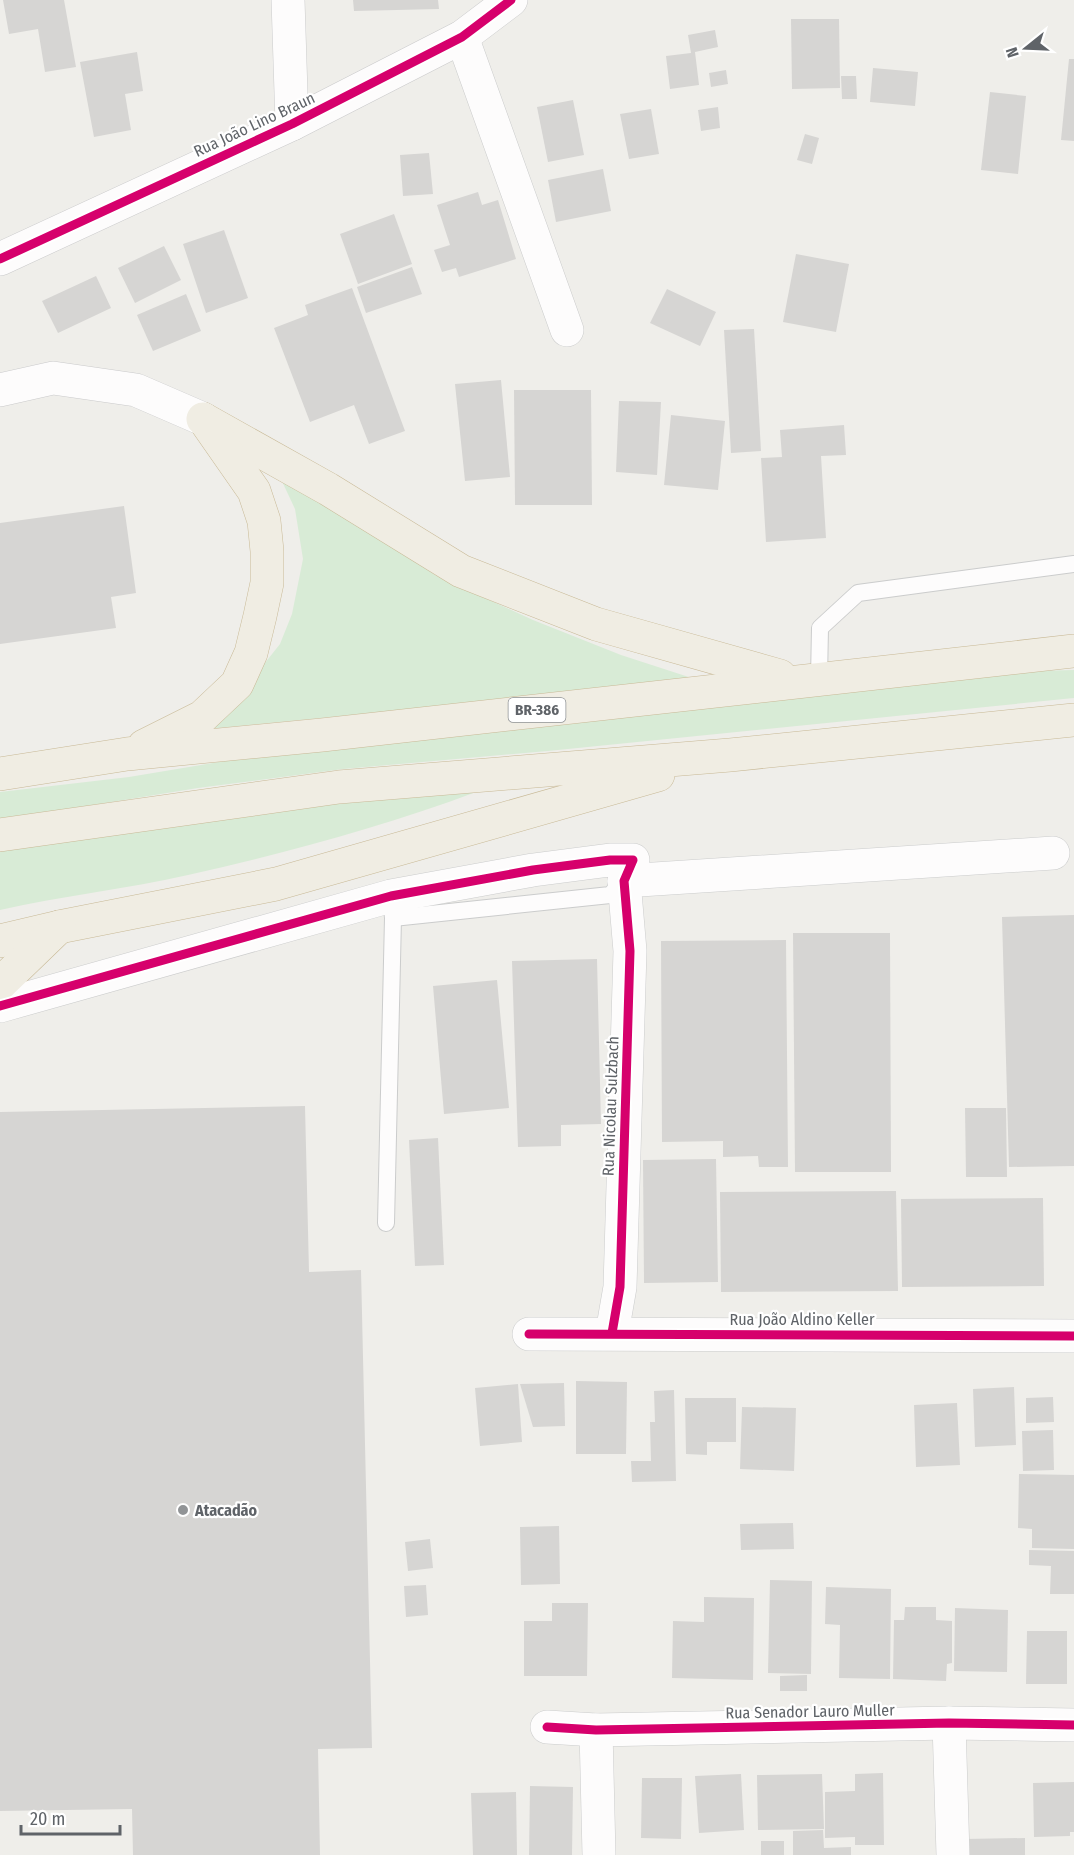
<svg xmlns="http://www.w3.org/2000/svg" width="1074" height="1855" font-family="'Fira Sans Condensed',sans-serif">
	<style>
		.green { fill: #d8ebd6 }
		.building { fill: #d6d5d3 }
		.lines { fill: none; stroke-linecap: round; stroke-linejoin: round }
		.lane-casing { stroke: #cbcccc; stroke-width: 18 }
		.street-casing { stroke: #cbcccc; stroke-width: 34 }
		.secondary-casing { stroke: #cacacb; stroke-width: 34 }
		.highway-casing { stroke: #c8b996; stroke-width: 34 }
		.lane { stroke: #fdfcfc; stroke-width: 16 }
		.street { stroke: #fdfcfc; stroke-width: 33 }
		.secondary { stroke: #fdfcfc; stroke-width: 33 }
		.highway { stroke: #f0ede3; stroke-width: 33 }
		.cycleway-casing { stroke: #fff; stroke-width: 13 }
		.cycleway { stroke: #d6006c; stroke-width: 9 }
		.poi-dot { fill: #919496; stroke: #fff; stroke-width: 2 }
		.labels { text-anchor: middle; stroke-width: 4.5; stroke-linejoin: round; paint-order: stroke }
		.shield { fill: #fff; stroke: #8f9295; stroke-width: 1.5 }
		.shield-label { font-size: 15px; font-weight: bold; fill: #5f6368 }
		.street-label { font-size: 16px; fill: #5f6368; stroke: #fff }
		.poi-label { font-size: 16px; font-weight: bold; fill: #5f6368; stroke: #fff; text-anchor: start }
	</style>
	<rect width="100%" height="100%" fill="#efeeea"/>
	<g class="green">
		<polygon points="280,477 349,516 435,575 533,620 621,655 701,681 198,730 253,678 280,644 292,614 303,559 295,509"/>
		<polygon points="1074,670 1074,698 548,751 343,769 198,788 0,820 0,792 129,777 267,754 962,673"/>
		<path d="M476 792C383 827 285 853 188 875 126 889 62 896 0 910V849L335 804Z"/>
	</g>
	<g class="building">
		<polygon points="3,0 64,0 76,67 45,72 38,29 9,34"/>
		<polygon points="353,0 438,0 439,9 354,11"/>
		<polygon points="791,19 839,19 840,88 792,89"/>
		<polygon points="715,30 718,47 695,52 699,85 670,89 666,56 691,53 688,35"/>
		<polygon points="137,52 143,91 125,94 131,130 94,137 80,62"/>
		<polygon points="1069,59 1074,59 1074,141 1061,140"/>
		<polygon points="873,68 918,72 915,106 870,102"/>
		<polygon points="726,70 728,84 711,87 709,73"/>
		<polygon points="841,76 856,76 857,99 842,99"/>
		<polygon points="990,92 1026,96 1018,174 981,170"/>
		<polygon points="573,100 584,155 548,162 537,107"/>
		<polygon points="718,107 720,128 701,131 698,110"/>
		<polygon points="651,109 659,154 629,159 620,114"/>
		<polygon points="805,134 819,138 812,164 797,160"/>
		<polygon points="429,153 433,194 403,196 400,155"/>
		<polygon points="603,169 611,211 556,222 548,180"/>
		<polygon points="478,192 482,205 498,200 516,259 459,277 456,268 442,272 434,250 450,245 437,205"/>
		<polygon points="394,214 412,264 358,284 340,234"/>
		<polygon points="224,230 248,298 206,313 183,244"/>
		<polygon points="164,246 181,280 135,303 118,268"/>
		<polygon points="796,254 849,264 836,332 783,322"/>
		<polygon points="412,267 422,294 366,313 357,287"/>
		<polygon points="96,276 111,308 58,333 42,301"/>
		<polygon points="352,288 405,431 369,444 354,405 310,422 274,328 308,315 305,305"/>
		<polygon points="667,289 716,312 700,346 650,323"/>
		<polygon points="186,294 201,331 153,351 137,315"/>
		<polygon points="754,329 761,451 731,453 724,330"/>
		<polygon points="501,380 510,477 465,481 455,384"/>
		<polygon points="514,390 591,390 592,505 515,505"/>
		<polygon points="619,401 661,402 657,475 616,472"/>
		<polygon points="671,415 725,421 718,490 664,485"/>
		<polygon points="844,425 846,455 821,456 826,538 766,542 761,458 782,457 780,430"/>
		<polygon points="124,506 136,593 111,597 116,628 0,644 0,523"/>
		<polygon points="1074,915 1074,1166 1009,1167 1002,917"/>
		<polygon points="793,933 890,933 891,1172 795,1172"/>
		<polygon points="786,940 788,1167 759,1167 758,1156 723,1157 723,1141 662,1142 661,941"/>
		<polygon points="597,959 601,1124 561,1125 561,1146 518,1147 512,961"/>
		<polygon points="497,980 509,1108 444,1114 433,986"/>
		<polygon points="305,1106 309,1272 361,1270 372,1748 318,1749 320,1855 133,1855 132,1809 0,1811 0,1112"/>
		<polygon points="965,1108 1006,1108 1007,1177 966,1177"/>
		<polygon points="438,1138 444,1265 415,1266 409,1140"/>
		<polygon points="716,1159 718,1282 644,1283 643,1160"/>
		<polygon points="896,1191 898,1291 721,1292 720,1192"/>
		<polygon points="1043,1198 1044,1286 902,1287 901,1199"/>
		<polygon points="576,1381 627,1382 626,1454 576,1454"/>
		<polygon points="564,1383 565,1426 533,1427 520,1384"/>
		<polygon points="518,1384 522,1442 480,1446 475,1388"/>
		<polygon points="1014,1387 1016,1445 975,1447 973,1389"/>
		<polygon points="674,1390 676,1481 632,1482 631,1461 651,1461 650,1422 655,1422 654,1391"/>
		<polygon points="1053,1397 1054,1422 1026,1423 1026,1398"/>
		<polygon points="685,1398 736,1398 736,1442 707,1442 707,1455 686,1454"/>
		<polygon points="957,1403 960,1465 916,1467 914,1405"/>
		<polygon points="742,1407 796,1408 794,1471 740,1469"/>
		<polygon points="1053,1430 1054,1470 1023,1471 1022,1431"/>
		<polygon points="1019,1474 1074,1475 1074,1549 1032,1548 1032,1529 1018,1528"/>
		<polygon points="793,1523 794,1549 741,1550 740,1524"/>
		<polygon points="559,1526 560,1584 521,1585 520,1527"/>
		<polygon points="430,1539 433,1568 408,1571 405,1542"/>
		<polygon points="1029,1550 1074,1551 1074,1594 1050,1594 1051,1566 1029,1565"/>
		<polygon points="770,1580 812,1581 811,1674 768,1673"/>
		<polygon points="426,1585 428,1615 406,1617 404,1586"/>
		<polygon points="826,1587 891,1589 890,1679 839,1678 840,1625 825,1624"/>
		<polygon points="704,1597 754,1598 753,1680 672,1678 673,1621 704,1622"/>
		<polygon points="552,1603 588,1603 587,1676 524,1676 524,1621 552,1621"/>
		<polygon points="905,1607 936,1607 936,1620 952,1621 952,1663 947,1664 946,1681 893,1679 894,1620 904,1620"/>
		<polygon points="955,1608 1008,1610 1007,1672 954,1671"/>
		<polygon points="1027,1631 1067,1631 1067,1684 1026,1684"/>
		<polygon points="807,1675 807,1691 780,1691 780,1676"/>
		<polygon points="883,1773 884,1845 855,1845 855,1837 825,1838 825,1792 855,1791 855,1774"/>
		<polygon points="741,1774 744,1830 699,1833 695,1776"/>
		<polygon points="822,1774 824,1829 758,1830 757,1775"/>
		<polygon points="642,1778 682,1778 681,1839 641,1838"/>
		<polygon points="1074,1782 1074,1832 1070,1832 1070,1836 1034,1837 1033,1783"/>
		<polygon points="530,1786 573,1787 572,1855 529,1855"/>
		<polygon points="516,1792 517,1855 473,1855 471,1793"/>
		<polygon points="823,1830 824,1848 851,1847 851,1855 793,1855 793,1831"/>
		<polygon points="1025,1838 1025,1855 965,1855 965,1839"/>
		<rect x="761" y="1841" width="23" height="14"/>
	</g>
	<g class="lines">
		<g class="lane-casing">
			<g id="lane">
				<polyline points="819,678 820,628 858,593 1074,564"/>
				<polyline points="393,918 610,895 624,881"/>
				<polyline points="386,1223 393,918 391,896"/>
			</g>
		</g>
		<g class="street-casing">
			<g id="street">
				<polyline points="288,0 292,124"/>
				<polyline points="462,37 567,330"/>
				<polyline points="624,881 1053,853"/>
				<polyline points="0,1006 391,896 533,870 610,860 633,860 624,881 630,951 620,1287 612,1333"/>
				<polyline points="529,1334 1074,1336"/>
				<polyline points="949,1723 953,1855"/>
				<polyline points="547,1727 596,1730 949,1723 1074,1725"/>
				<polyline points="596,1730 599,1855"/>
			</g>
		</g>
		<g class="secondary-casing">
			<g id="secondary">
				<polyline points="0,259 292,124 462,37 511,0"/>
				<polyline points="0,390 53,378 136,390 203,419"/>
			</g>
		</g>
		<g class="highway-casing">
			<g id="highway">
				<polyline points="203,419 328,489 461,571 596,624 780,676"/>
				<polyline points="144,746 202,717 237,684 251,653 260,616 267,583 267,551 264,521 254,491 208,425"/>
				<polyline points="0,774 127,754 322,735 1074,651"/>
				<polyline points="0,835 339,787 730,755 1074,720"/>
				<polyline points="0,941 59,927 276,884 658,775"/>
				<polyline points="0,984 59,927"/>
			</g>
		</g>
		<use href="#lane" class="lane"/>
		<use href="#street" class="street"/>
		<use href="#secondary" class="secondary"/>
		<use href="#highway" class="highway"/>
		<g class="cycleway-casing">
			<g id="cycleway">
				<polyline points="0,259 292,124 462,37 511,0"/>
				<polyline points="0,1006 391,896 533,870 610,860 633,860 624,881 630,951 620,1287 612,1333"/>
				<polyline points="529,1334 1074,1336"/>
				<polyline points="547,1727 596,1730 949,1723 1074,1725"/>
			</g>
		</g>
		<use href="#cycleway" class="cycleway"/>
	</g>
	<circle class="poi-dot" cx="183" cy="1510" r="6"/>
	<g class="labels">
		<rect class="shield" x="508.5" y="698" width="57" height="24" rx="4.5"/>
		<g class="shield-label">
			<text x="537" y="715">BR-386</text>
		</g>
		<g class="street-label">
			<text transform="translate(254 124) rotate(-25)" y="6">Rua João Lino Braun</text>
			<text transform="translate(610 1106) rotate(-88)" y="6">Rua Nicolau Sulzbach</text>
			<text x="802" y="1325">Rua João Aldino Keller</text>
			<text transform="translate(810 1711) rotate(-1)" y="6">Rua Senador Lauro Muller</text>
		</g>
		<g class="poi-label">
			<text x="195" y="1516">Atacadão</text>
		</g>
	</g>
	<g transform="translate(1026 48) rotate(252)" stroke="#ffffff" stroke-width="4.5" paint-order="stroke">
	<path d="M0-4.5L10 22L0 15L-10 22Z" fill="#5f6368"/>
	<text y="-9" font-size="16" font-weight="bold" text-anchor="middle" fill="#5f6368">N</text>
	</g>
	<path d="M21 1825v9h99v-9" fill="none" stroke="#5f6368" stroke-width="3"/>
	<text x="30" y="1825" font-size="18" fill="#5f6368" stroke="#ffffff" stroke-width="4.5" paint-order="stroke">20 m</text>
</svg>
